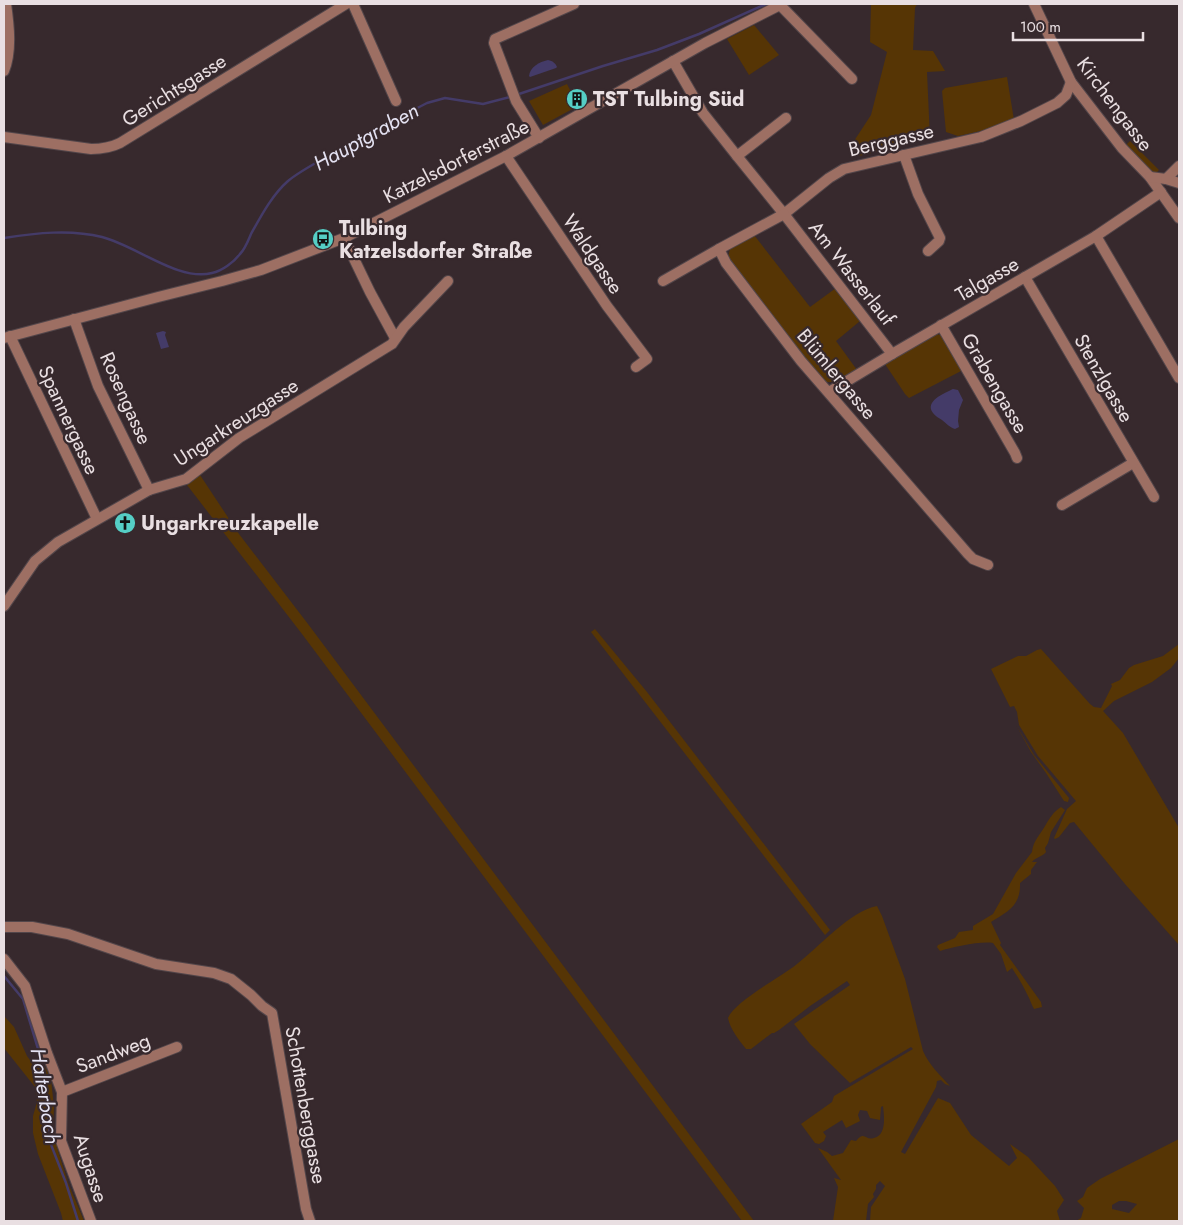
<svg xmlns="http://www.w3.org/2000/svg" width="1183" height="1225" font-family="Jost,sans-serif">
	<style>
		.green { fill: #563505; fill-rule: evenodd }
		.water { fill: #443b68 }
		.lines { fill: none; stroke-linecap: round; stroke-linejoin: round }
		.stream { stroke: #443b68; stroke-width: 2.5 }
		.minor-casing { stroke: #53464a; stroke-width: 12 }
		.minor { stroke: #9d6f63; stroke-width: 10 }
		.labels { text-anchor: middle; stroke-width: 4.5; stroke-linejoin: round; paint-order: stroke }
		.street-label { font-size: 20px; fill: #e9dfe2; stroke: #37292d }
		.poi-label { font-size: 20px; font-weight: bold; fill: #e9dfe2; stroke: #37292d; text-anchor: start }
		.water-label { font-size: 21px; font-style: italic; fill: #e4e2f2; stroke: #37292d }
	</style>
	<rect width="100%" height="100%" fill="#37292d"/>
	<g class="green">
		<polygon points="871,4 917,4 915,8 913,50 933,51 945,71 927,72 930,139 859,156 854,141 871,115 887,52 870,42"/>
		<polygon points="754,25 779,55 749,75 727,39"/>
		<polygon points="1007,77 1014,120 985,130 958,136 946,132 942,91 945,88"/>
		<polygon points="567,84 578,106 543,125 529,101"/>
		<polygon points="1130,141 1159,170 1156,173 1145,169 1124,147"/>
		<polygon points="754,235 810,307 836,288 860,321 836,341 857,370 835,382 825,382 814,372 731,265 728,257 730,249"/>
		<polygon points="937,334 943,336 963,370 909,398 905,394 885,364"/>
		<polygon points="200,475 239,534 308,624 754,1221 742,1221 302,634 187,485"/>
		<polygon points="595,629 647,692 830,930 825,935 591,632"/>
		<polygon points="1179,644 1179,658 1171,668 1152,682 1114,701 1103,711 1123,733 1179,828 1179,945 1125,884 1074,822 1070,823 1059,837 1055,839 1054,838 1067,809 1076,801 1038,756 1019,725 1017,712 1014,706 1010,707 991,669 1018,656 1026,656 1037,650 1041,649 1090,704 1094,707 1101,708 1112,686 1111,684 1120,680 1129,668 1134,665 1163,656"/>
		<polygon points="1016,725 1034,755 1069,798 1068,802 1064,801 1046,773 1031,752"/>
		<path d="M1061 807 1065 810 1051 832 1048 843 1045 848 1046 852C1042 857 1036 857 1032 862H1037L1031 870V874L1020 883C1021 906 1007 912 991 922L1001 943 1000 945 1041 1002 1042 1007 1034 1009C1031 1004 1030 999 1027 994 1023 985 1017 976 1012 968L1007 972 1001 954 993 943C980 941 953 947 940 951L937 947 938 945 955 938 959 932 973 930V926L993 914 1016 873 1032 852C1033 841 1040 835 1045 826 1050 818 1053 812 1061 807Z"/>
		<path d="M877 906 882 916 905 979 923 1051C929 1065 940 1075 950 1086L945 1084 941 1080 937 1081 936 1087 901 1152 905 1154 938 1098 950 1103 971 1135 1009 1166 1017 1158 1010 1144 1028 1157 1055 1186 1064 1200 1057 1211 1060 1221H870L871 1207 885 1186 880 1181 876 1185V1189L873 1194 874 1197 868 1204 866 1221H833L838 1187 834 1178 841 1180 818 1148 827 1152 832 1156 843 1153 851 1140 856 1141C865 1130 865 1141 874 1138 887 1135 884 1115 883 1106L881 1107 880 1120 870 1118 867 1111 860 1110 858 1115 860 1121 846 1128 842 1120 823 1132 826 1136 824 1141 819 1144 815 1143 801 1124 832 1102 834 1096 913 1049 911 1047 850 1083 810 1044 794 1024 850 985 847 981 810 1006 779 1030 774 1033H772L751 1049H746C739 1040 730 1029 728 1018 735 1001 781 977 797 964 819 947 850 911 877 906Z"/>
		<polygon points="4,1016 14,1027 27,1056 33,1064 45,1066 51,1080 54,1107 53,1127 58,1151 68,1183 84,1221 63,1221 61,1213 38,1154 33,1133 33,1116 37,1102 35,1087 4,1048"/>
		<path d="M1179 1139V1221H1076L1081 1218 1084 1208 1077 1201 1083 1197 1087 1188 1100 1179ZM1119 1201H1126L1137 1204 1129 1213 1112 1209V1205Z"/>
	</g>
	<g class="water">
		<path d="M548 60C553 61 555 63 557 67L556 68 530 77 529 76C530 67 539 62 548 60Z"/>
		<polygon points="678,93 680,93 682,95 681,98 676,102 668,104 666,100"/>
		<polygon points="163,331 166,332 165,335 169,347 161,349 156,333"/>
		<path d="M953 389 958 390 963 400 959 410 958 421 959 427 955 429C949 427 947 424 942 420 939 418 935 416 933 413 924 401 945 393 953 389Z"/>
	</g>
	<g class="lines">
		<g class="stream">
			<polyline points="516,95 603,66 657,50 699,34 766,4"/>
			<path d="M4 238C36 233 70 229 102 237 135 245 179 282 212 273 222 271 234 262 240 254 245 249 248 241 251 234 261 216 272 195 288 181 300 171 316 163 330 155 361 137 394 120 427 103L445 98 483 104 510 97"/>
			<polyline points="4,976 23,999 41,1059 48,1103 50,1142 66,1183 78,1221"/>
		</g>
		<g class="minor-casing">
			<g id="minor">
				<polyline points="353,4 396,101"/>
				<polyline points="1034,4 1071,82 1122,148 1150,177 1179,218"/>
				<polyline points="780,5 852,79"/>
				<polyline points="673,61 703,113 737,156 784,214 829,178 844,169 981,137 1021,121 1057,103 1066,95 1071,82"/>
				<path d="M4 71C12 51 9 25 6 4"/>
				<path d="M4 137 91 149C102 149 110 148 120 143L346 4"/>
				<polyline points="539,138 516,101 494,43 495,39 574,4"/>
				<polyline points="904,155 918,194 940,238 939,241 928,251"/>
				<polyline points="506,156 607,306 647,359 636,367"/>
				<polyline points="737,156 786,118"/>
				<polyline points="1150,177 1166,179 1179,183"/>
				<polyline points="1166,179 1179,166"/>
				<polyline points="1096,236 1179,378"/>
				<polyline points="344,238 370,292 395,338"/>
				<polyline points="1025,277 1154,497"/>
				<polyline points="663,281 719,249"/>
				<polyline points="74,319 98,386 149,490"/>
				<polyline points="941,325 1015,453 1017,458"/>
				<polyline points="10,336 97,519"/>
				<polyline points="4,338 158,297 222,281 261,270 344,238 506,156 705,43 782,4"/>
				<polyline points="892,354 784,214 719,249 726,263 801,361 968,554 973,559 988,565"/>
				<polyline points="829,392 892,354 1096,236 1161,192"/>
				<polyline points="1062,505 1133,463"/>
				<polyline points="4,606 35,561 58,542 149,490 186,479 239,438 392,344 404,327 448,281"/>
				<polyline points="4,927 32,927 68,934 156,964 214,973 231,979 251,995 262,1006 272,1013 306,1209 310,1221"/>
				<polyline points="4,959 25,986 47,1053 62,1092 61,1141 91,1221"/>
				<polyline points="62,1092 177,1047"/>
			</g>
		</g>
		<use href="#minor" class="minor"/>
	</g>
	<defs>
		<g id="building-disc" transform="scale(1.125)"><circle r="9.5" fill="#55cec5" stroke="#37292d"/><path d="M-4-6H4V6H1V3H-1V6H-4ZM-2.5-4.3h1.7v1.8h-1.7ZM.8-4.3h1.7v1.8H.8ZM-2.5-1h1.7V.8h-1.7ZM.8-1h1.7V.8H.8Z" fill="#111"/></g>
		<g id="bus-disc" transform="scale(1.125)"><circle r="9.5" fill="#55cec5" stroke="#37292d"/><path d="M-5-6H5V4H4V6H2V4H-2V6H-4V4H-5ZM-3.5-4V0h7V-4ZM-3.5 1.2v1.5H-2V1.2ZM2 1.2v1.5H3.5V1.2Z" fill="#111"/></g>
		<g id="church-disc" transform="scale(1.125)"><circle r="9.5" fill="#55cec5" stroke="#37292d"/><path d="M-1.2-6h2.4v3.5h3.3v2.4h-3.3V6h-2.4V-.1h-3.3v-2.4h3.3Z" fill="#111"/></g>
	</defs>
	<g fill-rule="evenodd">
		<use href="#building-disc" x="577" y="99"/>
		<use href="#bus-disc" x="323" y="239"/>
		<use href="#church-disc" x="125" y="523"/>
	</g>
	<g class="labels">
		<g class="street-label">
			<text transform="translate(174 90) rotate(-32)" y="7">Gerichtsgasse</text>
			<text transform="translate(1115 104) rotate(53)" y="7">Kirchengasse</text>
			<text transform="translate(891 140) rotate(-13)" y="7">Berggasse</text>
			<text transform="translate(456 161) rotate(-27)" y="7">Katzelsdorferstraße</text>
			<text transform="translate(593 254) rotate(56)" y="7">Waldgasse</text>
			<text transform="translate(852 273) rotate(52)" y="7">Am Wasserlauf</text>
			<text transform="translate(987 279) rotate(-30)" y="7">Talgasse</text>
			<text transform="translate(837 374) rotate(50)" y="7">Blümlergasse</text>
			<text transform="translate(1104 378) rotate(60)" y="7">Stenzlgasse</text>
			<text transform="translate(995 383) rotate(60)" y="7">Grabengasse</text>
			<text transform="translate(126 398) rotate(66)" y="7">Rosengasse</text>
			<text transform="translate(69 420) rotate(65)" y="7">Spannergasse</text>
			<text transform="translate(236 422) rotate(-33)" y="7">Ungarkreuzgasse</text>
			<text transform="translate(113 1053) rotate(-21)" y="7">Sandweg</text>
			<text transform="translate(306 1105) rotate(80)" y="7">Schottenberggasse</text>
			<text transform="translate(91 1168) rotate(72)" y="7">Augasse</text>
		</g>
		<g class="poi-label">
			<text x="593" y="106">TST Tulbing Süd</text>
			<text x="339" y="235">Tulbing<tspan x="339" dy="23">Katzelsdorfer Straße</tspan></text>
			<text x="141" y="530">Ungarkreuzkapelle</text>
		</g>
		<g class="water-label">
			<text transform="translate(366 137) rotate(-29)" y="7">Hauptgraben</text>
			<text transform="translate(45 1096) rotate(81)" y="7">Halterbach</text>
		</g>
	</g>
	<rect width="1183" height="1225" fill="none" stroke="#e9dfe2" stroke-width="10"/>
	<path d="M1013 32v8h130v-8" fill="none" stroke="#e9dfe2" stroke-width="2.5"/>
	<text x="1020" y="32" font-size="15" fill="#e9dfe2" stroke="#37292d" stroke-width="4" paint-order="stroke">100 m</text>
</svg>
